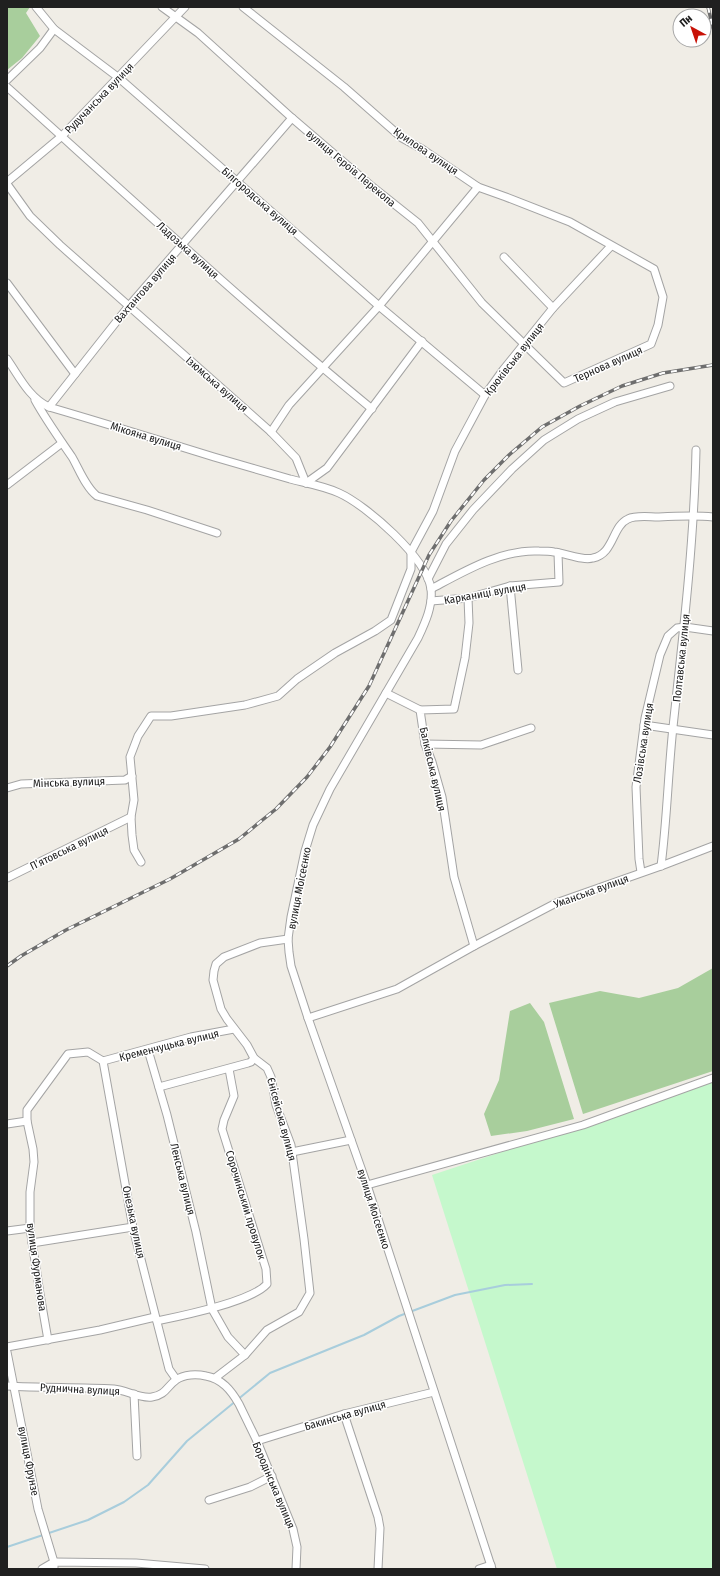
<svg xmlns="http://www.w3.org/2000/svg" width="720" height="1576" font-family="'Fira Sans Condensed',sans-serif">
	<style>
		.forest { fill: #a8ce9c }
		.park { fill: #c5f8cc }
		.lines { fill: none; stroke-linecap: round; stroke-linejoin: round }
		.stream { stroke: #a8cddc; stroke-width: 2 }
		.minor-casing { stroke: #a4a4a4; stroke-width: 9 }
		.minor { stroke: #fff; stroke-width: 7 }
		.rail-casing { stroke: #6e6e6e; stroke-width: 3.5 }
		.rail { stroke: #fff; stroke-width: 2; stroke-dasharray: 6; stroke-linecap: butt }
		.labels { text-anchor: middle; stroke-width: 3; stroke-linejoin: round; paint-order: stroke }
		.street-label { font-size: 11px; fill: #202020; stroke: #fff }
	</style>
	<rect width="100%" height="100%" fill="#f0ede6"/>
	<g class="forest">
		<polygon points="7,7 30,7 26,13 40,36 22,58 7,70"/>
		<polygon points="713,968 713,1071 583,1114 549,1003 600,991 639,998 678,988"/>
		<polygon points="530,1003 544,1022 574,1119 527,1131 491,1136 484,1114 499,1080 510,1011"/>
	</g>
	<polygon class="park" points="713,1082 713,1569 557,1569 432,1175"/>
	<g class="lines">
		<polyline class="stream" points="7,1547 88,1520 124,1502 148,1485 187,1441 270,1373 364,1335 399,1316 455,1295 505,1285 532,1284"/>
		<g class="minor-casing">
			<g id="minor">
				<polyline points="36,7 54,29 119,78 379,306 485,395"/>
				<polyline points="162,7 198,33 292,118 369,184 418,223 482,303 564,383 651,344 658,325 663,297 654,269 570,222 506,197 478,187 422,149 402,138 344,87 243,7"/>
				<polyline points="7,80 40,48 54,29"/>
				<path d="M7 87C128 196 247 306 372 409"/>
				<polyline points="7,182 62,136 185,7"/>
				<polyline points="7,184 30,216 60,245 271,432 296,458 306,483"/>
				<polyline points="504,257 553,308"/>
				<polyline points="7,283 75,374"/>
				<path d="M7 359C19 376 29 398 49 407 104 423 159 440 214 457 239 464 265 472 290 479 306 483 324 486 339 493 366 505 427 558 431 589 433 606 425 623 418 638L330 789 313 825 305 851 291 917 288 939 289 952 291 966 308 1018 367 1185 492 1569"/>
				<path d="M35 400C46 420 59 438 72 457 79 469 86 488 97 496L147 510 217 533"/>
				<polyline points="49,407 128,307 292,118"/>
				<polyline points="271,432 289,405 379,306 478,187"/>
				<polyline points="306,483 327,468 422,341"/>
				<polyline points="7,485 62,443"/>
				<polyline points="428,579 446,544 473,510 512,469 544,440 578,419 615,402 670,386"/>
				<polyline points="510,586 518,670"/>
				<path d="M431 589C463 572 501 549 539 551 544 551 549 551 554 552 565 553 583 561 593 558 614 554 612 526 628 519 636 515 649 517 658 517 677 516 695 515 713 517"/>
				<polyline points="468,598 469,623 465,658 454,709 420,710 425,744 432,762 442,797 454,877 474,946"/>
				<polyline points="431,601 468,598 510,586 559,582 558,553"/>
				<polyline points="386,693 420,710"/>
				<polyline points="644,725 713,735"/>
				<polyline points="425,744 481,745 531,728"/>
				<polyline points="7,788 21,784 125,780 132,776"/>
				<polyline points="141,862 134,850 132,835 131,817 134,800 130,757 138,736 151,716 171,716 245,705 278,696 297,679 335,653 375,631 391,620 411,569 411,552 433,511 455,451 485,395 503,370 553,308 611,246"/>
				<path d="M661 866C667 820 668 774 673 727 683 635 694 543 696 450"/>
				<polyline points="641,872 639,859 636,787 645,718 660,655 668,636 677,628 685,627 713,631"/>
				<polyline points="7,878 131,817"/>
				<polyline points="308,1018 397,989 474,946 556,903 661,866 713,846"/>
				<polyline points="148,1050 167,1115 196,1232 212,1309 228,1337 245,1355"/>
				<polyline points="103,1061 133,1228 169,1369 176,1379"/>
				<polyline points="103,1061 191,1037 234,1029"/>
				<polyline points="159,1087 248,1063 251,1062 254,1058"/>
				<polyline points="7,1124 27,1121"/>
				<polyline points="292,1152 351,1140"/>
				<polyline points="367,1185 583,1125 713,1078"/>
				<polyline points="7,1231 30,1228"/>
				<polyline points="32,1243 133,1227"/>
				<path d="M157 1321C181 1316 251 1302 267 1284L266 1269 222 1129 224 1120 234 1096 229 1069"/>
				<polyline points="48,1340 40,1294 30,1228 30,1192 34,1162 33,1149 27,1121 27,1110 68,1054 88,1052 103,1061"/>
				<polyline points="7,1347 100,1330 155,1317"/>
				<polyline points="7,1352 38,1509 54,1562 54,1569"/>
				<polyline points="215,1378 245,1355 267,1330 299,1312 310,1293 304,1239 291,1145 276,1105 271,1077 267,1068 254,1058 247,1045 227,1019 221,1009 213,980 214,971 216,964 224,957 260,943 288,939"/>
				<path d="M7 1386C42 1388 78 1387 114 1389 126 1390 140 1399 152 1397 166 1395 167 1386 176 1380 184 1374 197 1374 206 1376 222 1379 231 1390 239 1404L257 1441 293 1529 297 1547 296 1569"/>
				<polyline points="134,1394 137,1456"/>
				<polyline points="344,1414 378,1517 380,1528 378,1569"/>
				<polyline points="257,1441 344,1414 434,1392"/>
				<polyline points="209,1500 250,1487 272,1476"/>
				<polyline points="42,1569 54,1562 136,1563 205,1569"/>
				<polyline points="479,1569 491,1565"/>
			</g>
		</g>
		<use href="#minor" class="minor"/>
		<g class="rail-casing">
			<g id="rail">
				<polyline points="708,7 713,28"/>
				<polyline points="7,966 21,956 66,930 170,879 239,839 276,809 307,777 330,747 369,686 429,555 451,521 484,480 509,455 542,427 580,406 622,386 663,373 713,365"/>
			</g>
		</g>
		<use href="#rail" class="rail"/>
	</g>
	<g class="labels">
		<g class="street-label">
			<text transform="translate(99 98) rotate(-46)" y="4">Рудучанська вулиця</text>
			<text transform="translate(426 151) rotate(34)" y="4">Крилова вулиця</text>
			<text transform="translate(351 168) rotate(40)" y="4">вулиця Героїв Перекопа</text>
			<text transform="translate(260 201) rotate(41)" y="4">Білгородська вулиця</text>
			<text transform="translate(188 250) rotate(42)" y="4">Ладозька вулиця</text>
			<text transform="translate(145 288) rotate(-49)" y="4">Вахтангова вулиця</text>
			<text transform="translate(514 359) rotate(-52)" y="4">Крюківська вулиця</text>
			<text transform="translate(608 364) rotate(-24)" y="4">Тернова вулиця</text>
			<text transform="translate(217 384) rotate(41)" y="4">Ізюмська вулиця</text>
			<text transform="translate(146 436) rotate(17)" y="4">Мікояна вулиця</text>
			<text transform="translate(485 593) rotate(-10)" y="4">Карканиці вулиця</text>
			<text transform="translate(681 658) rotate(-84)" y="4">Полтавська вулиця</text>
			<text transform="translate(643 743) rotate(-81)" y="4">Лозівська вулиця</text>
			<text transform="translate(433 769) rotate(77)" y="4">Балківська вулиця</text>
			<text transform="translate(69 782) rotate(-2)" y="4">Мінська вулиця</text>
			<text transform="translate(69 848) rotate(-26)" y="4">П’ятовська вулиця</text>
			<text transform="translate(299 888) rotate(-79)" y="4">вулиця Моісеєнко</text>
			<text transform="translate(591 891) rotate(-20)" y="4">Уманська вулиця</text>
			<text transform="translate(169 1045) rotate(-14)" y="4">Кременчуцька вулиця</text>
			<text transform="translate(282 1119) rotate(75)" y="4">Єнісейська вулиця</text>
			<text transform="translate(183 1179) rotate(76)" y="4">Ленська вулиця</text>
			<text transform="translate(246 1205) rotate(73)" y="4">Сорочинський провулок</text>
			<text transform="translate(374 1209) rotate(72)" y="4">вулиця Моісеєнко</text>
			<text transform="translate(134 1222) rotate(78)" y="4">Онезька вулиця</text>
			<text transform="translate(37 1267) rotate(82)" y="4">вулиця Фурманова</text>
			<text transform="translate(80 1389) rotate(3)" y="4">Руднична вулиця</text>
			<text transform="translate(345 1415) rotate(-16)" y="4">Бакинська вулиця</text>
			<text transform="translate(29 1461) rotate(79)" y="4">вулиця Фрунзе</text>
			<text transform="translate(274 1485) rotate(67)" y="4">Бородінська вулиця</text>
		</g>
	</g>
	<rect width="720" height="1576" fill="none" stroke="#202020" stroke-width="16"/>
	<g transform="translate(692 28) rotate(320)"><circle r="19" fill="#ffffff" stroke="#a6a6a6"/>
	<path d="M0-3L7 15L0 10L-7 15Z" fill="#c81207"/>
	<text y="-6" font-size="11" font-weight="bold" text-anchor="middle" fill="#202020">Пн</text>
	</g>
</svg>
